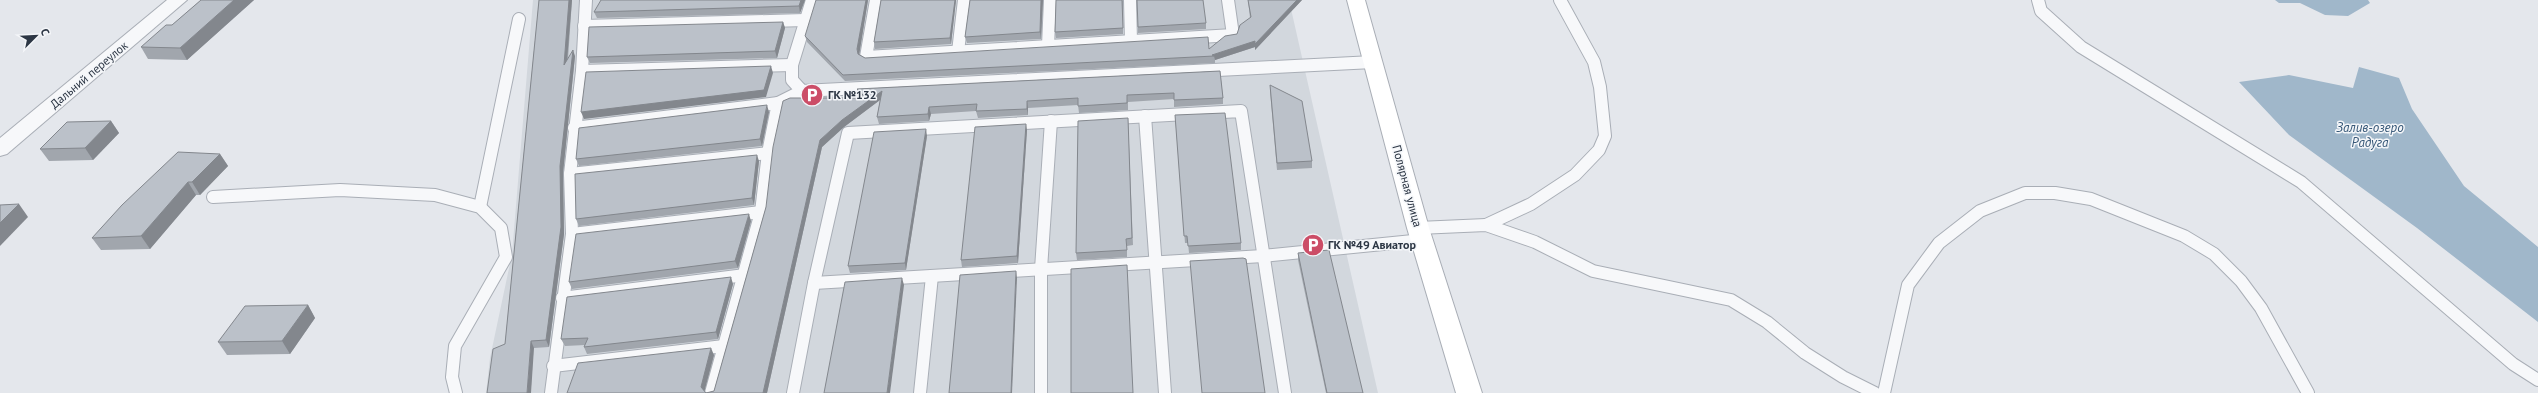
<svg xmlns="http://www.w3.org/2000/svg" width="2538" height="393" font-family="'PT Sans',sans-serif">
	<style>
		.built { fill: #d2d7dd }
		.water { fill: #a0b7ca }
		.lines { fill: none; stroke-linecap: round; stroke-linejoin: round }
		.service-casing { stroke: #a9aeb6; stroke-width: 14 }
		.minor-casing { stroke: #a9aeb6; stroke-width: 2 }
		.secondary-casing { stroke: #a9aeb6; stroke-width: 2 }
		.service { stroke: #f7f8fa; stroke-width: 12 }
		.minor { fill: #f7f8fa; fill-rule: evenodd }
		.secondary { fill: #fff; fill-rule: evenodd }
		.wall { fill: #a1a6ad }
		.shaded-wall { fill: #83878d }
		.building { fill: #bbc1c9; stroke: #83878d }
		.labels { text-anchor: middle; stroke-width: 3; stroke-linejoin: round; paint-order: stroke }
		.street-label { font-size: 12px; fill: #2c3644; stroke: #f4f6f9 }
		.poi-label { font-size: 12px; font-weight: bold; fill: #2c3644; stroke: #f4f6f9; text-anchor: start }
		.water-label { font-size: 13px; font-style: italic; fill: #365777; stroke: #f4f6f9 }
	</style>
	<rect width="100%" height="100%" fill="#e4e7ec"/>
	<polygon class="built" points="533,0 1289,0 1378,393 486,393 490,358 512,254"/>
	<g class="water">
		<polygon points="2275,0 2368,0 2370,3 2348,16 2325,15 2300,3 2279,3"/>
		<polygon points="2359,67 2399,78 2412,109 2464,186 2538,247 2538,322 2417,228 2289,135 2239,82 2289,75 2353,88"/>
	</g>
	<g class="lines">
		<g class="service-casing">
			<g id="service">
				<polyline points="812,0 792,65 792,80 802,91 1373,62"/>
				<polyline points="876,0 866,57 1233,35 1228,0"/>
				<polyline points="1130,0 1131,41"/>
				<polyline points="2038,0 2041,11 2081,47 2301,182 2513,364 2538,380"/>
				<polyline points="584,26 805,20"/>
				<polyline points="1048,46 1050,0"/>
				<polyline points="958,52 964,0"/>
				<polyline points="582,71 792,65"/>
				<polyline points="1145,116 1165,393"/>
				<polyline points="574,128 778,103"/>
				<polyline points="570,174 768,153"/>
				<polyline points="213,197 340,190 435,195 480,207 501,228 506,257 455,346 452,377 456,393"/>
				<polyline points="480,207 519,19"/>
				<polyline points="1486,225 1531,204 1575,175 1599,150 1605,136 1600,87 1594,62 1560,0"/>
				<polyline points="1418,228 1486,225 1535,242 1593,271 1731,300 1767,322 1805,353 1843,377 1875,393"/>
				<polyline points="572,234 761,212"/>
				<polyline points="814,283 1263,256 1423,240"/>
				<polyline points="562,298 745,275"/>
				<polyline points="553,366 724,346"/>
				<polyline points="551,393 572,234 570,174 582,71 586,0"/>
				<polyline points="711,393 761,212 768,153 778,103 802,91"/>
				<polyline points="793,393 814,283 848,133 1241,111 1285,393"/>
				<polyline points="920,393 932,276"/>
				<polyline points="1041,393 1041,269 1051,121"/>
				<polyline points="1884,393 1908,285 1939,243 1980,211 2025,193 2055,193 2091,199 2184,236 2214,254 2241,281 2261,308 2308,393"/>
			</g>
		</g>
		<g class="minor-casing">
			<polygon id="minor" points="167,0 187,0 7,154 0,156 0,138"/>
		</g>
		<g class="secondary-casing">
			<polygon id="secondary" points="1347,0 1365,0 1429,228 1482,393 1456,393 1407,228"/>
		</g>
		<use href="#service" class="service"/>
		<use href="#minor" class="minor"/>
		<use href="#secondary" class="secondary"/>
	</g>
	<g class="wall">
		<polygon points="201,0 254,0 187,60 148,59 141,47 172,25"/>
		<polygon points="539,0 572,0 568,59 575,56 563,173 564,234 549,347 534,348 505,344"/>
		<polygon points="805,0 800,13 597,18 594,12"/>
		<polygon points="868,0 859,54 865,58 1209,49 1237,34 1250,18 1248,0 1302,0 1255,50 1255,47 1215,60 1215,63 845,81 807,42 805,36"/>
		<polygon points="881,0 956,0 951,44 875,49 874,42"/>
		<polygon points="970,0 1043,0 1041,39 967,43 965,37"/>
		<polygon points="1123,0 1123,34 1056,38 1055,32"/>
		<polygon points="783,22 785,28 777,58 590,63 587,57"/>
		<polygon points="1206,23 1206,29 1138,33 1138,27"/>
		<polygon points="1220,71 1223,98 1223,104 1174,107 1174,99 1128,102 1128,110 1079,113 1078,105 1028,108 1028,115 978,118 976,111 931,114 929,121 879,124 877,117 880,100 844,127 822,147 767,393 567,393 714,355 704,391 706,393 714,391 766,207 861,98 859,96 857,89"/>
		<polygon points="1270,85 1312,161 1312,168 1277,170 1270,91"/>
		<polygon points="769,112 762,146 579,166 576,159"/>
		<polygon points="1175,115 1241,243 1241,250 1189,253 1188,243 1185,243"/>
		<polygon points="1128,118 1133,245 1127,246 1127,257 1077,260 1076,253"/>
		<polygon points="111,121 119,133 93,160 49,161 40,149"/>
		<polygon points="1027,130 1018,263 962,267 961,260"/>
		<polygon points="927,136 906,270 850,273 848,266"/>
		<polygon points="220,154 228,166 200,195 196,195 150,249 101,250 92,238"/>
		<polygon points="759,161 754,205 579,226 576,219"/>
		<polygon points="751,221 738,268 572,289 569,282"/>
		<polygon points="1298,253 1363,393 1326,393 1298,260"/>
		<polygon points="733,284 718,339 587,354 584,347 585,345 565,346 561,339"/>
		<polygon points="308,305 315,318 290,354 227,355 218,342"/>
	</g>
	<g class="shaded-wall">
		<polygon points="234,0 254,0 187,60 180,48"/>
		<polygon points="569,0 572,0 566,72 564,65"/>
		<polygon points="801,0 805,0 800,13 799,6"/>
		<polygon points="866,0 868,0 859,56 857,49"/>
		<polygon points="955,0 956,0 951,44 950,38"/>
		<polygon points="1041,0 1043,0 1041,39 1040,32"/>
		<polygon points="1297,0 1302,0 1255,50 1255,44"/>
		<polygon points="783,22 785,28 777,58 775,51"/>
		<polygon points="1255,41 1255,47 1215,60 1214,56 1212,55"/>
		<polygon points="573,50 575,56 563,173 564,234 549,347 546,340 560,166"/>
		<polygon points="771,66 773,73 766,97 584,119 581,112"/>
		<polygon points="882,91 884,97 844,127 822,147 767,393 763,393 820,140 842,120"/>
		<polygon points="1027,101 1028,108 1028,115 1027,109"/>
		<polygon points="767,105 769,112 762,146 760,139"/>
		<polygon points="929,107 931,114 929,121 928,114"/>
		<polygon points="111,121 119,133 93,160 85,148"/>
		<polygon points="1026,124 1027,130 1018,263 1017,256"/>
		<polygon points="926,129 927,136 906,270 905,263"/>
		<polygon points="220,154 228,166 200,195 192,182"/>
		<polygon points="757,155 759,161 754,205 752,198"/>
		<polygon points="188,182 196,195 150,249 141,236"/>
		<polygon points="19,204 28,217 0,246 0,223"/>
		<polygon points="749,214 751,221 738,268 735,261"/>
		<polygon points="1016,271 1017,278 1012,393 1011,393"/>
		<polygon points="731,277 733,284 718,339 716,332"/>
		<polygon points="902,278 904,285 890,393 887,393"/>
		<polygon points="308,305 315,318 290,354 282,341"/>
		<polygon points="531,341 534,348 531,393 527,393"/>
		<polygon points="711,348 714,355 704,393 701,387"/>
	</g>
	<g class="building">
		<polygon points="201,0 234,0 180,48 141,47 166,25 172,25"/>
		<polygon points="539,0 569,0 564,65 573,50 560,166 561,227 546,340 531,341 527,393 487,393 493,349 505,344"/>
		<polygon points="601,0 801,0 799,6 594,12"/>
		<polygon points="816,0 866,0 857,49 858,54 865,58 1208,37 1209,49 1225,36 1237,34 1240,25 1251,17 1248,0 1297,0 1255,44 1255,41 1212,55 1214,56 843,75 805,36"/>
		<polygon points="881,0 955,0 950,38 874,42"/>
		<polygon points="970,0 1041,0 1040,32 965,37"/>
		<polygon points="1056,0 1122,0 1123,28 1055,32"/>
		<polygon points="1137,0 1203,0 1206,23 1138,27"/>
		<polygon points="783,22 775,51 587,57 589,27"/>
		<polygon points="771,66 764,90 581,112 586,72"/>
		<polygon points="1220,71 1223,98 1174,100 1174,93 1127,95 1127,103 1078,106 1078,98 1027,101 1027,109 976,111 977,104 929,107 928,114 877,117 882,91 842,120 820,140 763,393 567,393 578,363 711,348 701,387 706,393 714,391 766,207 773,147 783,101 790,98 866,98 857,89"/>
		<polygon points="1270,85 1302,101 1312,161 1277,163"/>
		<polygon points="767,105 760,139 576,159 579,128"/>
		<polygon points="1225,113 1241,243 1188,246 1187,236 1184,236 1175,115"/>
		<polygon points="1128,118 1132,238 1126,239 1127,250 1076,253 1078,121"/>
		<polygon points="111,121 85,148 40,149 67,122"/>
		<polygon points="1026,124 1017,256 961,260 975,127"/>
		<polygon points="926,129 905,263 848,266 874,132"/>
		<polygon points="178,152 220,154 192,182 188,182 141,236 92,238 122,205"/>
		<polygon points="757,155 752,198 576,219 575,174"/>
		<polygon points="19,204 0,223 0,205"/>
		<polygon points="749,214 735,261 569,282 576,234"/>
		<polygon points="1329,250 1363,393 1327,393 1298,253"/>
		<polygon points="1243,258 1246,259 1265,393 1202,393 1190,261"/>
		<polygon points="1127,265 1133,393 1071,393 1071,269"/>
		<polygon points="1016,271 1011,393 949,393 960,275"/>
		<polygon points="731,277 716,332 584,347 588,338 561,339 567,297"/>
		<polygon points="902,278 887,393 824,393 845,282"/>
		<polygon points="308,305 282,341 218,342 245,306"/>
	</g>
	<defs>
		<g id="parking-disc" transform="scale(1.15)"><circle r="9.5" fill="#cc4d67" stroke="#f4f6f9"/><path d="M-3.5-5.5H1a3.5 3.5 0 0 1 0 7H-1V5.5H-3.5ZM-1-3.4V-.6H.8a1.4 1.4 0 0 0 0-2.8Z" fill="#fff"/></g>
	</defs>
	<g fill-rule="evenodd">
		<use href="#parking-disc" x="812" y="95"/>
		<use href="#parking-disc" x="1313" y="245"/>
	</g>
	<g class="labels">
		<g class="street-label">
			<text transform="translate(89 75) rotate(-40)" y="4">Дальний переулок</text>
			<text transform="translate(1407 186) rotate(75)" y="4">Полярная улица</text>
		</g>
		<g class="poi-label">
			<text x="828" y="99">ГК №132</text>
			<text x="1328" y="249">ГК №49 Авиатор</text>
		</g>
		<g class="water-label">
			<text x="2370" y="132">Залив-озеро<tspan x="2370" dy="15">Радуга</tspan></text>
		</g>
	</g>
	<g transform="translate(36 36) rotate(66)" stroke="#f4f6f9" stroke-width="3" paint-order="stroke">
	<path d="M0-3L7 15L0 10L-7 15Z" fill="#2c3644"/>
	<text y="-6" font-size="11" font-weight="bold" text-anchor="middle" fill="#2c3644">С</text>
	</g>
</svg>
